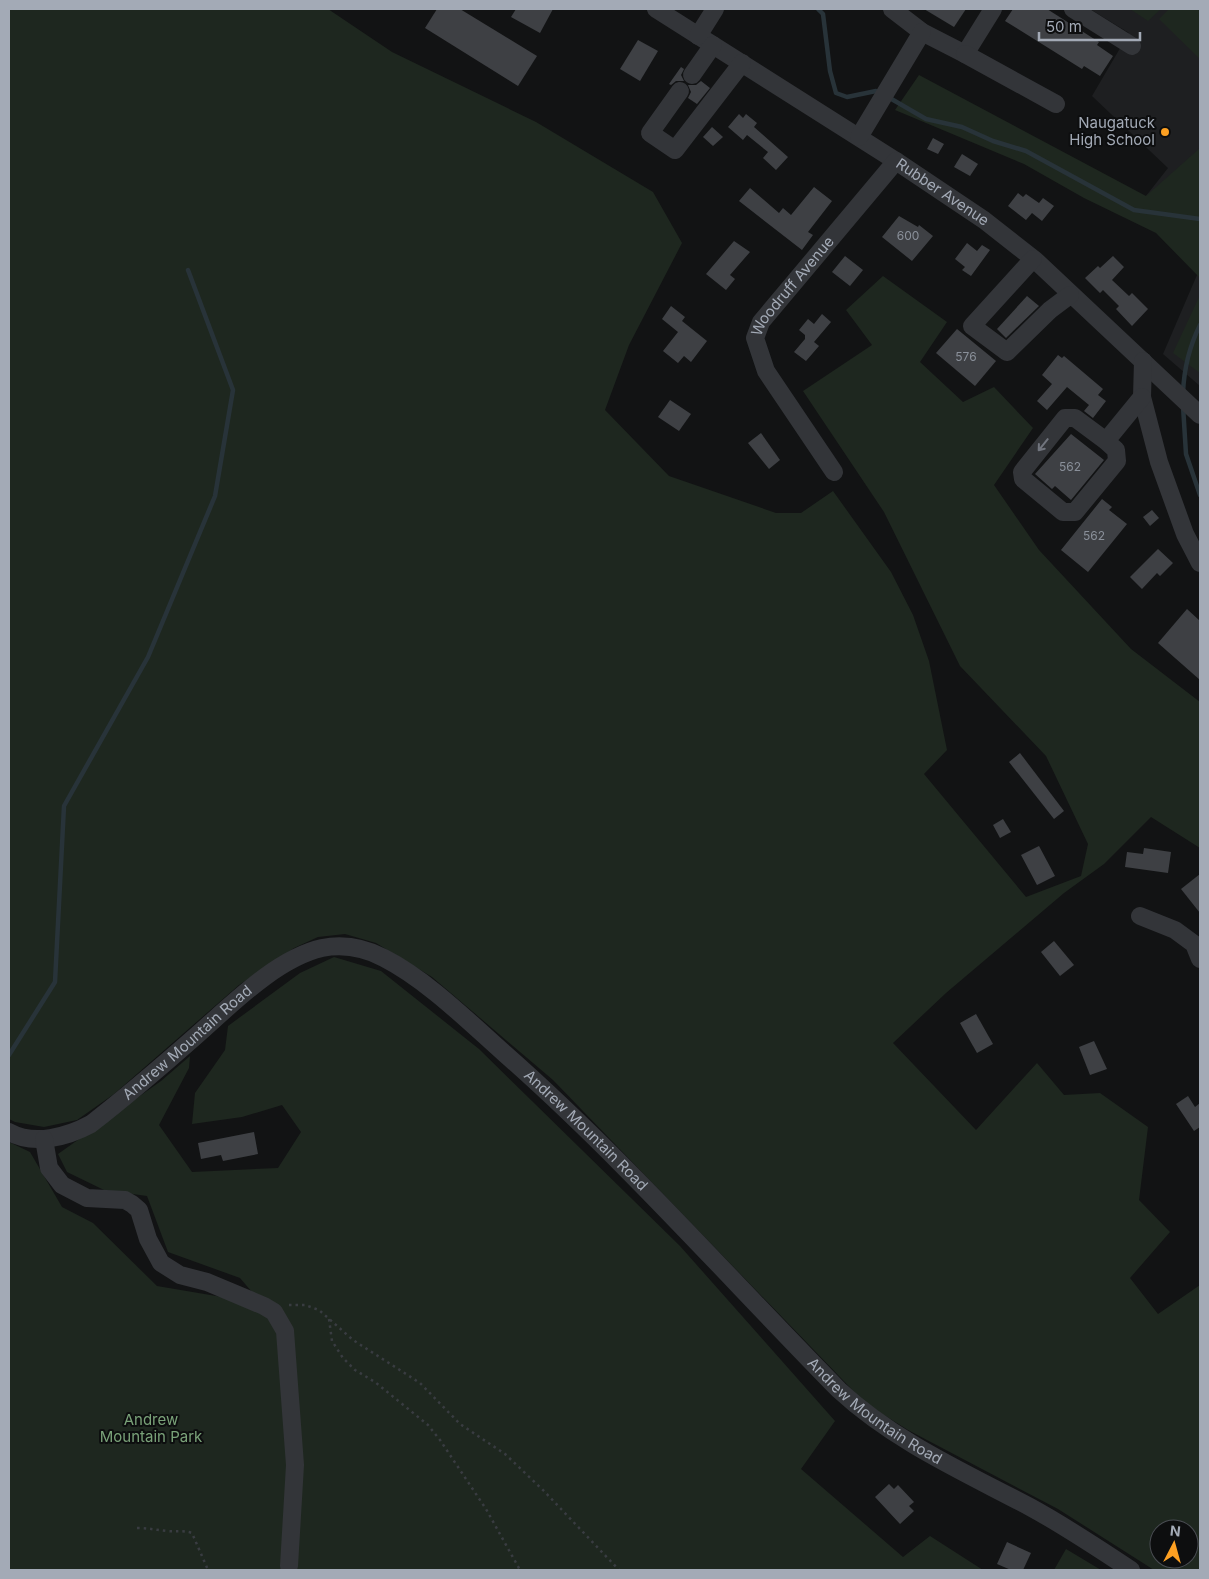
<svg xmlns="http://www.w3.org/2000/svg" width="1209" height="1579" font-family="Inter,sans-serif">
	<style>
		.built { fill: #1e1f21 }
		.green { fill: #1e271f; fill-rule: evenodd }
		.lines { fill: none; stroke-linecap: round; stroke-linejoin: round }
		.stream { stroke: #283339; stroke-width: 4.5 }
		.building { fill: #3e4044 }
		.path { stroke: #393c41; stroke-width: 2.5; stroke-dasharray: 2.5 4; stroke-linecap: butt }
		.minor { stroke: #333539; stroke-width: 18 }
		.oneway { stroke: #71757e }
		.poi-dot { fill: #fda022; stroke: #0d0e0f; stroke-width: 2 }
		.labels { text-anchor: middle; stroke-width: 4; stroke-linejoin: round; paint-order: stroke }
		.number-label { font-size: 12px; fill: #8a909a }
		.poi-label { font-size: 15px; fill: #a3aab6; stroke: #0d0e0f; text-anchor: end }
		.street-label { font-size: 15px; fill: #a3aab6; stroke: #0d0e0f }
		.park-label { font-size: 15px; fill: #7aa279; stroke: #0d0e0f }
	</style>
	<rect width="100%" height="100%" fill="#121314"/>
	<g class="built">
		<polygon points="1090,9 1200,9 1200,230 1146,196 1168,168 1092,96 1129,33"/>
		<polygon points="1200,268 1200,386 1163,354"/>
	</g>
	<g class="green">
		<path d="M9 9H328L392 52 536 122 653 192 682 243 629 345 605 410 669 476 776 513H801L833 491 891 572 913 615 929 661 947 750 924 774 1026 897 1081 876 1088 844 1046 756 960 666 884 512 803 391 872 345 846 310 883 276 947 322 920 362 963 402 994 387 1033 428 994 485 1039 550 1131 649 1200 702V848L1151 817 1104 864 1064 893 946 993 893 1043 976 1130 1037 1063 1064 1095 1100 1093 1148 1127 1139 1200 1170 1232 1130 1278 1158 1314 1200 1285V1570H1154L1058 1509 908 1430 865 1403 553 1080 432 977 376 943 345 934 318 937 294 948 239 985 114 1094 77 1120 44 1127 15 1122 9 1119ZM1159 1529H1189V1559H1159Z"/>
		<polygon points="1130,9 1161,9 1148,21"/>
		<polygon points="1169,9 1200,9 1200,59 1159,19"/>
		<polygon points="919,75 1146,196 1200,148 1200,278 1156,233 1084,198 1024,164 895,110"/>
		<polygon points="1200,295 1200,373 1173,353"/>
		<polygon points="334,957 381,971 479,1049 680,1246 835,1421 801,1469 903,1557 930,1536 983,1570 9,1570 9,1142 30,1152 62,1207 93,1223 157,1286 222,1297 274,1318 240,1278 168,1252 147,1196 104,1190 67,1172 58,1154 161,1081 190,1056 189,1068 159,1125 192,1172 278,1168 301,1132 282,1105 242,1117 192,1124 195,1093 225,1050 228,1026 300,973"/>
		<polygon points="1066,1549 1101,1570 1054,1570"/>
	</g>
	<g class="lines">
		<g class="stream">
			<polyline points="818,9 823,14 830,71 836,93 847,97 876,91 881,93"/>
			<polyline points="888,97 926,119 962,127 993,141 1026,151 1134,210 1200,219"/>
			<path d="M1183 393C1184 368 1189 347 1200 325"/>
			<polyline points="1183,406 1186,454 1200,495"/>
			<polyline points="9,1055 55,982 64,806 148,657 215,496 233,390 188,270"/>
		</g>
	</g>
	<g class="building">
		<polygon points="437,9 460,9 537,56 518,86 425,28"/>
		<polygon points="516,9 553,9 540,33 511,17"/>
		<polygon points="924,9 966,9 954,27"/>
		<polygon points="1013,9 1047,9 1099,42 1097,45 1113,56 1100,76 1084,66 1082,69 1005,21"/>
		<polygon points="638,40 658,51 640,81 620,69"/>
		<polygon points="681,67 684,69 681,75 684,81 676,81 671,85 669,84"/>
		<polygon points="701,81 710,88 697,104 688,98 691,92 688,85 696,85"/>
		<polygon points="739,114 743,118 746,114 757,123 754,127 788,157 776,170 763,158 768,152 747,135 743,140 728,127"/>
		<polygon points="712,127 723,137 713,146 703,137"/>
		<polygon points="933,138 944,144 938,154 927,149"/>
		<polygon points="962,154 978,164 970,176 954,167"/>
		<polygon points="814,187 832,201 808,232 813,235 802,250 739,201 750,188 779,213 783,208 791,215"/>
		<polygon points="1018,193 1023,197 1026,194 1039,203 1043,198 1054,206 1042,221 1032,213 1026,220 1008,206"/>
		<polygon points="899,216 918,227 919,225 933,236 912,261 882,237"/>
		<polygon points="734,241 750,252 730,275 735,279 726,290 706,274"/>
		<polygon points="967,243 977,251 982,245 990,250 971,276 962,270 965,267 955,259"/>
		<polygon points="845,256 863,270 850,286 832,272"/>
		<polygon points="1113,256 1124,267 1112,280 1129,296 1132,293 1148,309 1132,326 1116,309 1119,306 1103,290 1100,293 1085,278 1098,266 1100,268"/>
		<polygon points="1027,296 1039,306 1006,338 997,329"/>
		<polygon points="671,306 685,317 682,321 707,341 691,362 684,356 678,363 663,351 678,332 662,319"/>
		<polygon points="822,314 831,322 814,342 819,346 806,361 794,352 805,339 805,335 799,330 808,319 814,324"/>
		<polygon points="957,329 996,361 975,386 936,353"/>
		<polygon points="1058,355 1062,358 1064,356 1103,389 1098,395 1106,401 1093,418 1084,411 1089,405 1067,387 1047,410 1037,401 1052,384 1042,375"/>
		<polygon points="670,400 691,414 679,431 658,417"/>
		<polygon points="761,433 780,460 769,469 748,443"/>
		<polygon points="1071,434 1104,460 1071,500 1055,486 1052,489 1035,474"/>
		<polygon points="1102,499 1112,507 1109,510 1127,524 1088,572 1061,550"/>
		<polygon points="1152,510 1159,518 1150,526 1143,517"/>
		<polygon points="1158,549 1173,563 1160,576 1157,573 1142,589 1130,577"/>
		<polygon points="1187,609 1200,621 1200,680 1158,643"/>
		<polygon points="1020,753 1064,811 1054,819 1009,762"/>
		<polygon points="1003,819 1011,832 1000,838 993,825"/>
		<polygon points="1039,846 1055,876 1037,885 1021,855"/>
		<polygon points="1144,848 1171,852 1168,873 1125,867 1127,852 1143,854"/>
		<polygon points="1200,874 1200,913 1181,889"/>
		<polygon points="1054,941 1074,965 1060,976 1041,952"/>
		<polygon points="976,1014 993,1044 977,1053 960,1023"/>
		<polygon points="1094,1041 1107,1069 1090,1075 1079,1047"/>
		<polygon points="1188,1096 1195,1107 1200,1103 1200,1127 1194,1131 1176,1104"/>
		<polygon points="254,1132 258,1154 223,1161 221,1155 201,1159 198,1143"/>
		<polygon points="889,1484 894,1489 898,1485 914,1502 909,1506 914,1511 900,1524 875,1497"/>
		<polygon points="1007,1542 1031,1553 1023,1570 1011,1570 997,1564"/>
	</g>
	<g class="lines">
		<g class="path">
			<polyline points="289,1305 305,1305 319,1310 353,1340 420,1383 460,1424 505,1454 543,1490 619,1570"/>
			<polyline points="329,1319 332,1341 343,1358 355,1370 375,1382 428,1425 440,1440 486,1509 520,1570"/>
			<path d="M137 1528C148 1528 157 1530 167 1531 176 1532 183 1530 192 1533L208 1570"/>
		</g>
		<g class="minor">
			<path id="s1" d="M656 9 896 161 984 220 1035 260 1200 415"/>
			<polyline points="892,9 922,32 965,54 993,9"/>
			<polyline points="1073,9 1132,46"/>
			<polyline points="698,36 715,9"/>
			<polyline points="965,54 1056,104"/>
			<polyline points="692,75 713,45"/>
			<polyline points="680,91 650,133 675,150 742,63"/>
			<polyline points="859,137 922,32"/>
			<polyline points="1033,259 972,326 1007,352 1050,310 1070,295"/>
			<polyline points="1143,361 1142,397 1159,462 1185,534 1200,563"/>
			<polyline points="1106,441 1116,450 1117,461 1075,512 1063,512 1023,479 1022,472 1065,418 1075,418 1106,441 1142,397"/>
			<path id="s2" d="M834 472 766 371 755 338 761 322 896 161"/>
			<polyline points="1140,916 1175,930 1194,944 1200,959"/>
			<path id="s3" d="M9 1132C34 1146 67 1137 91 1124 127 1096 163 1065 197 1035 231 1005 277 958 322 948 343 944 365 948 384 958 427 980 468 1021 504 1053 623 1158 728 1277 839 1390 894 1441 964 1472 1030 1507 1065 1526 1098 1548 1131 1570"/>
			<polyline points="44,1139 49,1168 62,1185 87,1198 125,1200 132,1204 139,1210 148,1239 161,1263 180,1275 207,1282 264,1306 274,1312 285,1331 295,1465 289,1566"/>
		</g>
	</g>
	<defs><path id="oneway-shaft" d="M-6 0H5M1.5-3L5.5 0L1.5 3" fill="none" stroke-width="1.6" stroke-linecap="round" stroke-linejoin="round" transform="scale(1.25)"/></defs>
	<use class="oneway" href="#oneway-shaft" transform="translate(1043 445) rotate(129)"/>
	<circle class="poi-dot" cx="1165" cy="132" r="5"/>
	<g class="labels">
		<g class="number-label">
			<text x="908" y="240">600</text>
			<text x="966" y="361">576</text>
			<text x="1070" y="471">562</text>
			<text x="1094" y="540">562</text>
		</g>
		<g class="poi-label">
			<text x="1155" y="128">Naugatuck<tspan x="1155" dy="17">High School</tspan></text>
		</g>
		<g class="street-label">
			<text dy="5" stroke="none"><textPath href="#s1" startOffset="340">Rubber Avenue</textPath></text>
			<text dy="5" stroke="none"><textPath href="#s2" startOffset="221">Woodruff Avenue</textPath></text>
			<text dy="5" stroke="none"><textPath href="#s3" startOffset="212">Andrew Mountain Road</textPath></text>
			<text dy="5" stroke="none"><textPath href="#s3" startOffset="708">Andrew Mountain Road</textPath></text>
			<text dy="5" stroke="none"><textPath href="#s3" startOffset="1112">Andrew Mountain Road</textPath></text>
		</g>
		<g class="park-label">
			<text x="151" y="1425">Andrew<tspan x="151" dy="17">Mountain Park</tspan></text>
		</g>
	</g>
	<rect width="1209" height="1579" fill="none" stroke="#a3aab6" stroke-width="20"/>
	<g transform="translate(1174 1544) rotate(6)"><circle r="24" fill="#0d0e0f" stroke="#494c52"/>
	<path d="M0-4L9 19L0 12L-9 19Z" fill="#fda022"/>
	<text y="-8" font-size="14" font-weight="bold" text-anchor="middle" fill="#a3aab6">N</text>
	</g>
	<path d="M1039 32v8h101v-8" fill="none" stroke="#a3aab6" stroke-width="2.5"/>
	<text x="1046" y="32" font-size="15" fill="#a3aab6" stroke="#0d0e0f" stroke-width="4" paint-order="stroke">50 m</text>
</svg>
